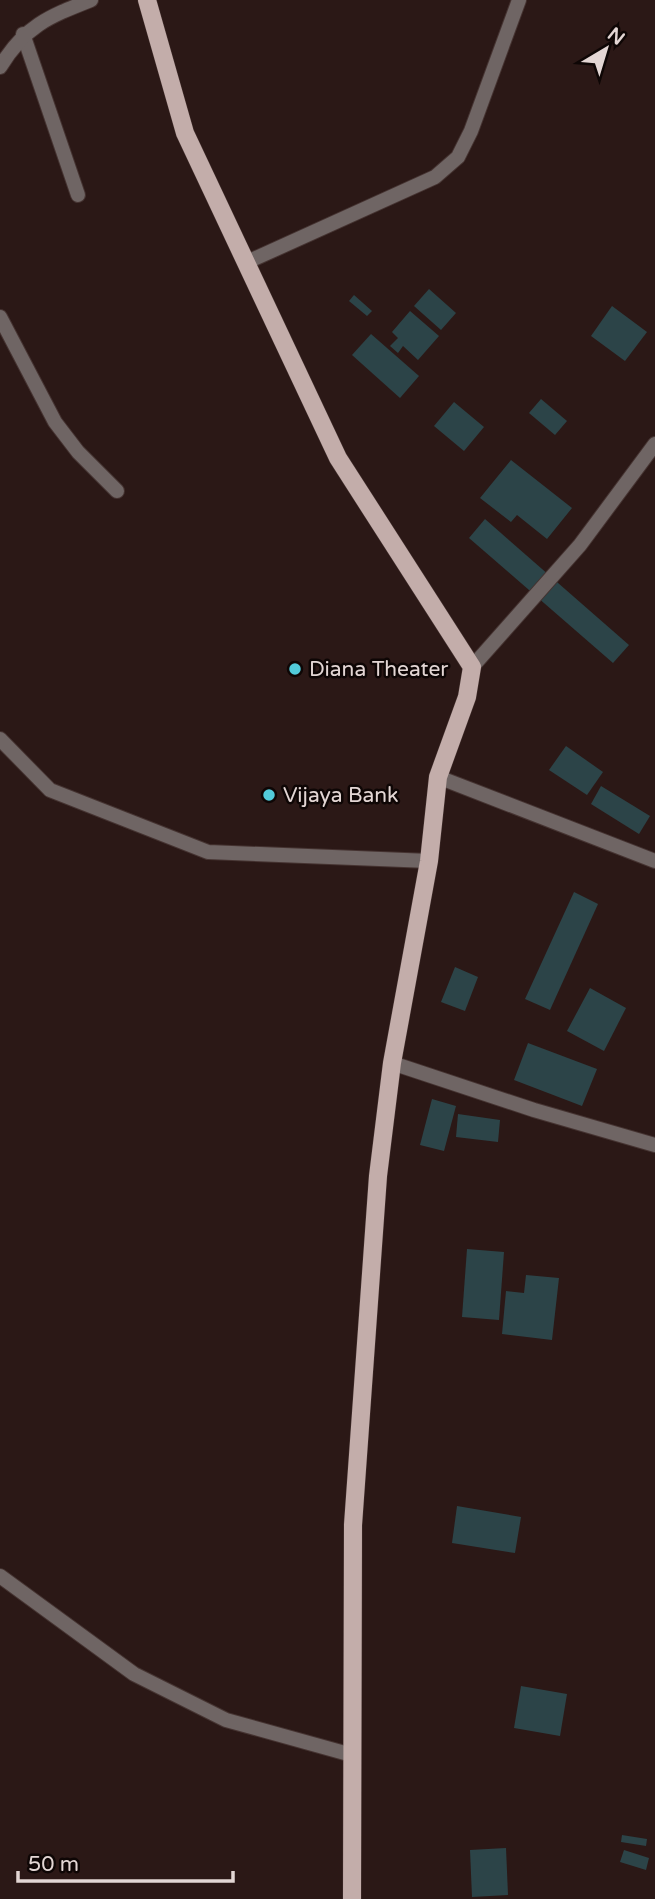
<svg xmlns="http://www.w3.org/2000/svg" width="655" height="1899" font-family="'Varela Round',sans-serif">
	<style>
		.building { fill: #2c4448 }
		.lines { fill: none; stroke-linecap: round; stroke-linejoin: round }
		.minor-casing { stroke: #453331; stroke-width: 16 }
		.primary-casing { stroke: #453331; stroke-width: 19 }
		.minor { stroke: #6f6564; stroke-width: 14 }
		.primary { stroke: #c3adaa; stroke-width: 18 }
		.poi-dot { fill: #52cbda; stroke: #0e0605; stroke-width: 2.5 }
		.labels { text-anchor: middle; stroke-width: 5; stroke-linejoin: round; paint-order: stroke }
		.poi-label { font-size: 21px; fill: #e3d6d4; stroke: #0e0605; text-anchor: start }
	</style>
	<rect width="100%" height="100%" fill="#2b1816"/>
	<g class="building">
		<polygon points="429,289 456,313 441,330 414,306"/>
		<polygon points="354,295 372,311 367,316 349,301"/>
		<polygon points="612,306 647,332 625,361 591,336"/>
		<polygon points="410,311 439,336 418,360 403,346 398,353 390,346 398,338 392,332"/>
		<polygon points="371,334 419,376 400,398 352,355"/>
		<polygon points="541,399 567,421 555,435 529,413"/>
		<polygon points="454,402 484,427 464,451 434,426"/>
		<polygon points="511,460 572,508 547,539 517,515 511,522 480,498"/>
		<polygon points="485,519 629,645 613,663 469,538"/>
		<polygon points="566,746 603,772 587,795 549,770"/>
		<polygon points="601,786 650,816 639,834 591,804"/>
		<polygon points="574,892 598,904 550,1010 525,999"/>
		<polygon points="455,967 478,977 465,1011 441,1002"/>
		<polygon points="590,988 626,1008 604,1051 567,1031"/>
		<polygon points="528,1043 597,1069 582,1106 514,1080"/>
		<polygon points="432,1099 456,1106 444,1151 420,1145"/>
		<polygon points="458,1114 500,1120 498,1142 456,1137"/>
		<polygon points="467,1249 504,1252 499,1320 462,1317"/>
		<polygon points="526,1275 559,1278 552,1340 502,1334 506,1291 524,1293"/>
		<polygon points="457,1506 521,1517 515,1553 452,1543"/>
		<polygon points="521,1686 567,1694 560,1736 514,1728"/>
		<polygon points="622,1835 647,1839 646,1846 621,1842"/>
		<polygon points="506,1848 508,1895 472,1897 470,1850"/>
		<polygon points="624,1850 649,1858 646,1870 620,1862"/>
	</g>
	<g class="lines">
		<g class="minor-casing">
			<g id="minor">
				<polyline points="23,34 78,195"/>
				<path d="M0 67C25 26 48 17 91 0"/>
				<polyline points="245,263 435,177 458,157 471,131 519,0"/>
				<polyline points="0,317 55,422 78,452 117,491"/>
				<polyline points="472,667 580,545 655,444"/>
				<polyline points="0,739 50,790 208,852 429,861"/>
				<polyline points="438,777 655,861"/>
				<polyline points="392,1063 534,1110 655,1145"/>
				<polyline points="0,1576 134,1674 226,1720 352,1755"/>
			</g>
		</g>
		<g class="primary-casing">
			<polyline id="primary" points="147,0 185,133 338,458 472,667 467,697 438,777 429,861 392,1063 378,1176 353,1525 352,1899"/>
		</g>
		<use href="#minor" class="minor"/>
		<use href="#primary" class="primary"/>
	</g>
	<g class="poi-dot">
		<circle cx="295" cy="669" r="7"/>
		<circle cx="269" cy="795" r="7"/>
	</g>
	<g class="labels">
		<g class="poi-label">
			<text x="309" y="676">Diana Theater</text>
			<text x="283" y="802">Vijaya Bank</text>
		</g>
	</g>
	<g transform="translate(606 49) rotate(38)" stroke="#0e0605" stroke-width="5" paint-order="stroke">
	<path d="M0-5L12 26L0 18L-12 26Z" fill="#e3d6d4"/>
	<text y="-10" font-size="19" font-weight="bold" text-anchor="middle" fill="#e3d6d4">N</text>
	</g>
	<path d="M18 1871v10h215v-10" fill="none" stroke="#e3d6d4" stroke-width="3.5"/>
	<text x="28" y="1871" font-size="21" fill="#e3d6d4" stroke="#0e0605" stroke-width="5" paint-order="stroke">50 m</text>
</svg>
